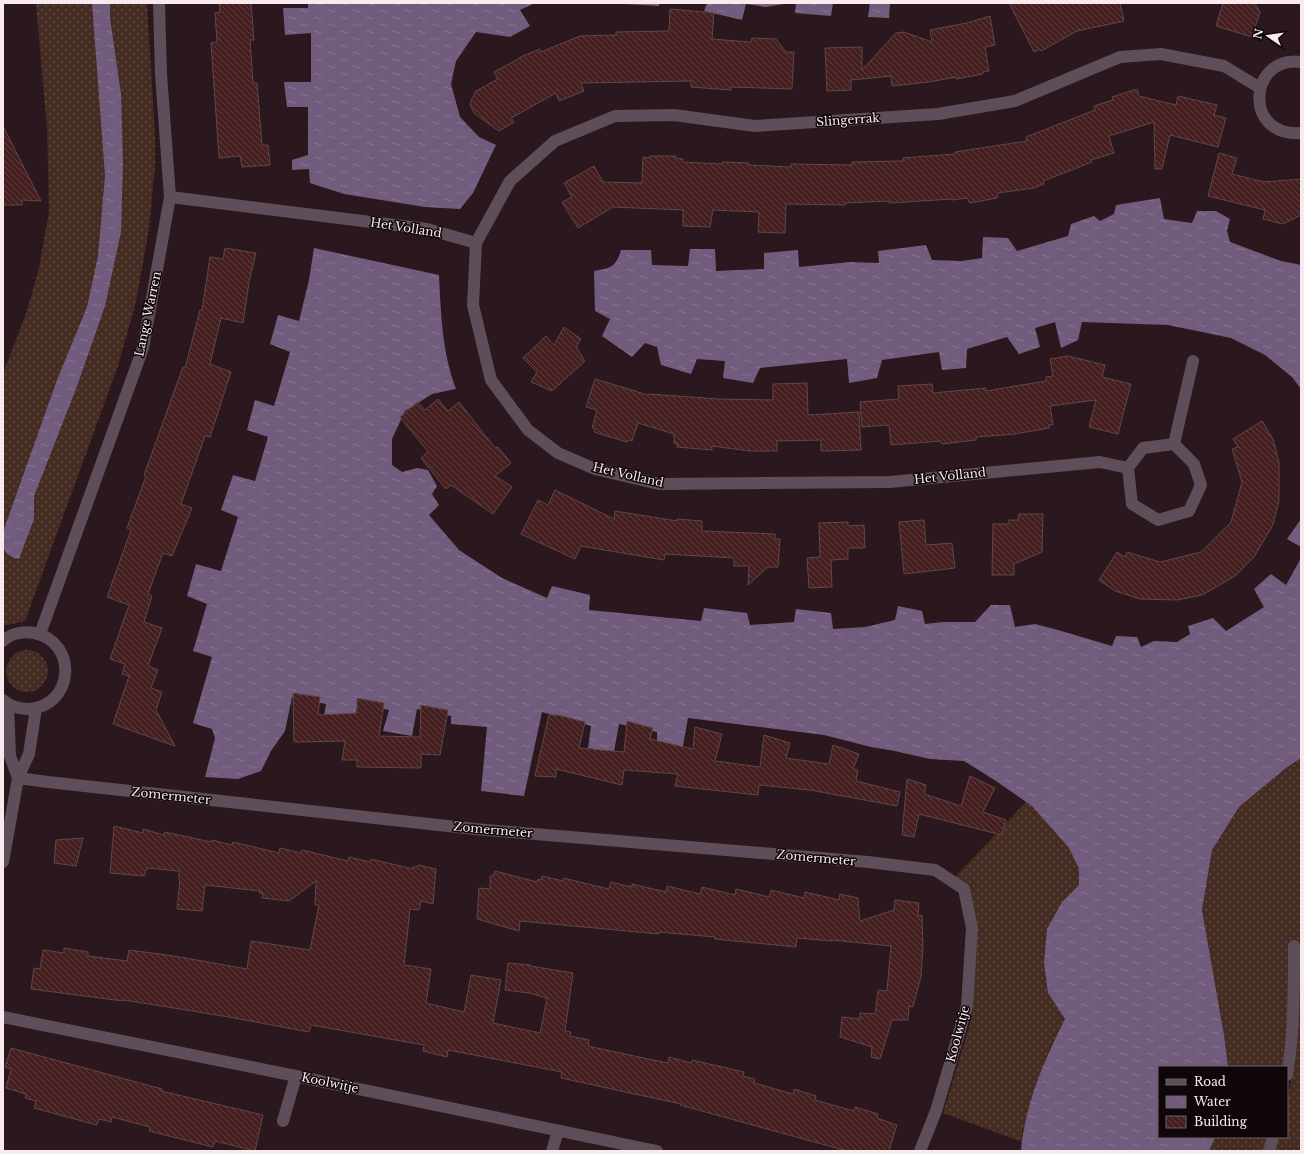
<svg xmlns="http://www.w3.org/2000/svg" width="1304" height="1154" font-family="'Libre Baskerville',serif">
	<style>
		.grass { fill: url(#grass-dots) }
		.water { fill: url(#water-ripples) }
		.building { fill: url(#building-back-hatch); stroke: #604746 }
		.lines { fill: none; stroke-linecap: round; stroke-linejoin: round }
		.service { stroke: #5d4e59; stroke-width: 12 }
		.minor { stroke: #5d4e59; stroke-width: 12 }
		.labels { text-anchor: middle; stroke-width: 3; stroke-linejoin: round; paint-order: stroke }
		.street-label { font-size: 12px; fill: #f9eaee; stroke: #0e0608 }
	</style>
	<defs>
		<pattern id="grass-dots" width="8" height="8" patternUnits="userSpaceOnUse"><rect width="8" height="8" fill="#452c22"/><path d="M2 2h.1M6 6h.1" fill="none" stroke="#614b42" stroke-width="1.8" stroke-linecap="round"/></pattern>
		<pattern id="water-ripples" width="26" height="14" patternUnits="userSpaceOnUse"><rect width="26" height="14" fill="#725c7d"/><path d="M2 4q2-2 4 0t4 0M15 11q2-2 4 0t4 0" fill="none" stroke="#877490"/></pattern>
		<pattern id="building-back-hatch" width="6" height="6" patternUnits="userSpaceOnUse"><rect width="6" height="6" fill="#451f20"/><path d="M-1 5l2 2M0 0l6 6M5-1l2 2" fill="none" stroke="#614041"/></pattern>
	</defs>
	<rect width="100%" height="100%" fill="#2b171e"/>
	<g class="grass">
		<polygon points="36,3 147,3 155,136 155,166 149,229 136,302 118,366 25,621 3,626 3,373 26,314 39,268 49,211 47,129"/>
		<circle cx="27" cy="671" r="21"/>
		<polygon points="1301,758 1301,1151 1275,1151 1279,1137 1287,1137 1287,1103 1296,1053 1288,1004 1283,1067 1228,1067 1224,1035 1202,910 1212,850 1239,807 1286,768"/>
		<polygon points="1026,802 1032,806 1069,848 1079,869 1079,885 1062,902 1048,993 1065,1019 1050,1048 1037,1083 1022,1134 1022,1142 943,1113 970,1024 978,925 968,895 956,876"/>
		<polygon points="1215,1137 1268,1137 1263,1151 1209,1151"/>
	</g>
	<g class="water">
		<path d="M92 3H110V18L121 94 123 162 121 232 105 306 76 389 34 496V519L19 559C2 555 3 548 3 532L57 380 87 307 98 256 105 176Z"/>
		<polygon points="308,3 535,3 520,10 530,26 510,37 476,32 456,61 451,84 460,117 479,137 496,145 473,193 460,209 425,207 344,194 310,183 309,169 292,170 292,160 308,155 308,107 287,107 284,82 311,82 311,33 285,35 283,8 308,8"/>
		<polygon points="624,3 659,3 659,6 626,4"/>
		<polygon points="707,3 790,3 766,7 746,4 742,20 704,11"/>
		<polygon points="796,3 833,3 831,16 795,13"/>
		<polygon points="870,3 890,3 889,18 868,17"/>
		<path d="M1160 198 1164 219 1192 223 1197 211H1216L1230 219 1227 231 1230 242 1281 261 1301 265V389L1292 377 1265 355 1231 338 1168 325 1082 322 1078 340 1061 348 1055 322 1035 328 1040 347 1019 354 1007 337 967 349 966 368 942 370 939 352 882 360 877 378 849 383 847 359 760 368 753 383 723 378 725 361 697 359 691 374 661 365 657 347 645 343 632 357 602 336 610 319 595 311 594 271C611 268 616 267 621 250H651L652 265 688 266 690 249H715L716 271 764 269V253L798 250 799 267 850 262 879 263 878 251 926 245 932 260 962 261 982 258 983 237 1008 238 1017 251 1068 236 1071 224 1094 216 1100 221 1114 214 1116 205Z"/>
		<path d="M314 248 439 275C441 314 442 352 456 389L432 394 405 411 392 439V465L402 472 417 468 428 470 437 486 432 494 439 505 429 515 459 550 502 578 547 598 552 586 590 595 589 610 701 621 704 608 747 613 750 625 794 622 796 609 831 613 833 629 865 627 895 620 898 606 922 611 925 624 943 622H975L991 605H1010L1015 627 1035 624 1058 630 1112 646 1116 636 1137 637 1141 647 1154 641 1177 642 1190 634 1188 626 1213 618 1226 631 1264 607 1254 589 1271 574 1286 585 1301 558V758L1286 768 1239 807 1212 850 1202 910 1224 1035 1228 1067H1159V1137H1215L1209 1151H1021C1025 1105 1044 1060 1065 1019L1048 993 1044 963 1047 929 1062 902 1079 885V869L1069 848 1032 806 996 781 964 761 930 759 895 751 871 747 824 735 688 718 681 757 657 751V732L619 724 614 752 588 748 591 726 542 712 524 796 481 791 487 727 451 724V716L417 709 412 736 383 731 389 710 358 704 352 725 323 721 326 704 292 697 285 731 271 751 261 771 238 779 205 777 215 738 212 729 193 723 212 657 193 651 207 604 187 596 196 564 221 571 238 517 221 510 233 475 255 481 268 437 247 430 255 400 274 406 290 352 270 344 278 315 299 321 309 280Z"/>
		<polygon points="1301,519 1301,547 1287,539"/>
	</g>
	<g class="building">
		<polygon points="219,3 251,3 254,40 250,40 253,83 257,83 262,145 268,145 270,165 242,167 240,156 219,158 211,43 217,42 215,13 220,12"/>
		<polygon points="1009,3 1120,3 1124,21 1077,31 1041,51 1040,49 1034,52"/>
		<polygon points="1223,3 1255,3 1260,12 1252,37 1216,26"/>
		<polygon points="670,9 714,13 712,39 751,42 752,38 776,39 786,52 794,52 792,89 731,87 731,90 691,87 691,81 581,83 584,91 559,101 556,93 511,118 514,122 499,131 475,114 470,105 472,98 476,91 498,79 494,72 520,58 520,57 540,49 541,52 580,36 616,35 616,32 669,31"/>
		<polygon points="990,16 995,45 985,47 989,71 983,72 983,74 956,79 956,77 929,82 892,86 891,76 851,80 851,90 827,91 825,48 862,47 862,70 896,33 904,32 932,42 930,30 967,23"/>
		<polygon points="1137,89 1139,96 1176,105 1178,96 1217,105 1214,115 1226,118 1218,147 1170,135 1162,169 1155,169 1154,122 1109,136 1114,153 1091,160 1092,162 1043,181 1044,184 1034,188 998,193 997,198 970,203 967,198 952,200 952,199 889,203 889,201 845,203 845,205 786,204 785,233 758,232 759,212 713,210 710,227 683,226 683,210 613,207 578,228 562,202 572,197 564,183 594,166 603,182 642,183 643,157 649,158 650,156 676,156 676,158 683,159 682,162 722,164 723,162 749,163 749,165 791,167 791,164 852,165 852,162 903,161 903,158 955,154 955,152 1027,141 1026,137 1095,110 1094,106 1113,100 1112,97"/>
		<polygon points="3,126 41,201 22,200 22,205 3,205"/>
		<polygon points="1219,153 1237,158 1232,174 1264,182 1301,179 1301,215 1283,224 1263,219 1265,210 1208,196"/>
		<polygon points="225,248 256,253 249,282 243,323 221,318 210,364 231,372 210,437 205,436 181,504 192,508 172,556 163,553 148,594 152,596 144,622 162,628 148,666 158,670 151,688 162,692 156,710 175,746 113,724 129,676 122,674 125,664 110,659 129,605 107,597 131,530 127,528 146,476 144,475 183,367 185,368 200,310 202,310 210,257 223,259"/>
		<polygon points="564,327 581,339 576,347 585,361 552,391 531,382 537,372 523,358 546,336 554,345"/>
		<polygon points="1068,356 1105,365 1102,377 1131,384 1118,434 1089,427 1096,400 1050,406 1053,425 1049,425 1049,428 1015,434 976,437 976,440 942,444 941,441 891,445 889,425 862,427 860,402 899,399 898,386 932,384 933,393 986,388 986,391 1046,381 1046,377 1053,376 1050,359"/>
		<polygon points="595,379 648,395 649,394 718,399 773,400 773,384 807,383 808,415 859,412 861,450 821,451 821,440 777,441 777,451 750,451 712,446 712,450 677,447 677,444 674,443 674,434 638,423 632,441 628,440 627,442 594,432 595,429 592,428 597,410 586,407"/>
		<polygon points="438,399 448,411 459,402 495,448 498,447 511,463 495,476 512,487 493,514 451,485 446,489 421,458 428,452 400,417 418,402 425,410"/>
		<polygon points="1262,421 1273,439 1279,462 1279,500 1273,525 1254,557 1235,576 1202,595 1177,600 1140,599 1115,591 1099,580 1117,552 1125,557 1127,552 1160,562 1201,552 1231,522 1242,482 1232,449 1238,447 1233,439"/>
		<polygon points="555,490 614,519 615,511 677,521 677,519 702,521 702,531 775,534 775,539 780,539 778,567 768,567 748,585 749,566 734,566 734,558 665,554 664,560 581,546 575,559 521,534 538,500 548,505"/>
		<polygon points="1019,514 1043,514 1042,552 1014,564 1014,575 992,575 993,524 1009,524 1009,520 1018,520"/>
		<polygon points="924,520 926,545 952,543 955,568 904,574 899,522"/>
		<polygon points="848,522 848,526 864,525 865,548 848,548 848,559 831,560 832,587 809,588 807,558 820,557 819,523"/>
		<polygon points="293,693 320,697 318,715 357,713 357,698 384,703 379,736 420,737 421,705 448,710 440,755 421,754 421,768 357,767 357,760 342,760 345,741 294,742"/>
		<polygon points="549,715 558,715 585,722 579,748 624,752 627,721 653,728 650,739 693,749 695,727 722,734 715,761 760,767 764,735 790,743 786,758 829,764 833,745 859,754 853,769 858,770 856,781 900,792 897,806 810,790 759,785 758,795 675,786 678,774 624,770 622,785 556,769 556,777 535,776"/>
		<polygon points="970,776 995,788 983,812 1006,820 1002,835 919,814 914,837 902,835 907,779 926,785 924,794 961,806"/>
		<polygon points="114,826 143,833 143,829 164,835 165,832 211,842 212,840 232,845 233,842 279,853 280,848 301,853 302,850 348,861 349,857 370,862 371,859 413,869 413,867 417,867 418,865 436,869 433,904 421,901 419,910 410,909 404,965 431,969 426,1003 464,1012 471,975 501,980 493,1023 540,1033 547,998 529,993 505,990 508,963 531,965 530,966 573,973 565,1031 571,1032 570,1036 589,1040 588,1046 648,1059 668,1063 669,1057 691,1063 692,1060 744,1072 743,1076 755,1079 754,1083 793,1094 794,1089 816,1096 815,1100 854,1111 855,1107 878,1114 877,1118 897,1125 889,1151 847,1151 680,1105 681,1104 561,1078 562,1072 448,1050 447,1057 423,1051 424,1045 311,1025 309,1032 229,1017 124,1000 123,1001 31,989 34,968 40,969 43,950 64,953 64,948 88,952 88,956 127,961 129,950 174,956 247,969 251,941 310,950 319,905 315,905 316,881 289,901 262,898 263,893 259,893 260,891 205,885 202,911 177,909 180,880 179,880 179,871 147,868 144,876 110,873"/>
		<polygon points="83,838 76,866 54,863 56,840"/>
		<polygon points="495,871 537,882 538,879 541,880 542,876 563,881 563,878 609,889 611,882 632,887 632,884 666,892 667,886 700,894 702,887 735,895 736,889 769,897 771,890 804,898 805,892 839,900 840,894 858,898 860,921 894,910 895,900 919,903 918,916 922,915 923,946 921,976 913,1007 909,1006 908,1020 892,1020 880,1059 871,1057 872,1047 840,1037 842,1017 860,1019 860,1013 875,1014 878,990 887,991 891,946 832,940 832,941 797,938 796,947 715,939 715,937 659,932 659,934 520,921 519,931 477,919 479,888 490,889 490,876 493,876"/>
		<polygon points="11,1048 162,1089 161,1091 263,1115 255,1151 215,1141 213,1147 149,1131 150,1127 112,1117 111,1122 99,1119 97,1125 34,1108 36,1101 25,1098 26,1094 6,1088 11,1069 5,1067"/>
	</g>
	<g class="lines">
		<g class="service">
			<polyline points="283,1121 296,1076"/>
			<polyline points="552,1151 558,1131"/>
		</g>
		<g class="minor">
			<path d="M1301 62C1249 55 1242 137 1301 133"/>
			<polyline points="170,197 427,229 476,243 473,305 491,380 528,430 558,453 595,469 659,484 890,482 1100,462 1128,468 1132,504 1158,520 1189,511 1201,485 1194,464 1174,444 1143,448 1128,468"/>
			<polyline points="476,243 510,181 555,141 615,116 674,115 755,126 938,114 1015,101 1120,57 1161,54 1224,66 1260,88"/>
			<polyline points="1174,444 1193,361"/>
			<polyline points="40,634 143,348 170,197 161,74 159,3"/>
			<path d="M3 641C11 633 24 631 34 633 79 642 74 707 28 709 19 709 10 706 3 700"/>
			<polyline points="8,704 10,756 18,778"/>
			<polyline points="18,778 48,782 475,829 868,862 935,870 964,889 972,928 967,1006 936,1111 920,1151"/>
			<polyline points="3,862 18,778 29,754 36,708"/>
			<polyline points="3,1017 296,1076 657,1151"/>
			<path d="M1287 1075C1294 1032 1294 989 1294 946"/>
			<polyline points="1269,1151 1273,1137"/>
		</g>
	</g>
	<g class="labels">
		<g class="street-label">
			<text transform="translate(848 120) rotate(-4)" y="4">Slingerrak</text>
			<text transform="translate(406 228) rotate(9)" y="4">Het Volland</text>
			<text transform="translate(148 314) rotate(-78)" y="4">Lange Warren</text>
			<text transform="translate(628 475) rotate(13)" y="4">Het Volland</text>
			<text transform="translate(950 476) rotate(-6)" y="4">Het Volland</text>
			<text transform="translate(171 796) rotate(6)" y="4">Zomermeter</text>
			<text transform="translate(493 830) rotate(5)" y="4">Zomermeter</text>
			<text transform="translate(816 858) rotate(5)" y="4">Zomermeter</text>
			<text transform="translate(958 1034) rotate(-75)" y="4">Koolwitje</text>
			<text transform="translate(330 1083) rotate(12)" y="4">Koolwitje</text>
		</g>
	</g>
	<rect width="1304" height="1154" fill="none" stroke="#f9eaee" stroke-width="8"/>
	<rect x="1158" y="1066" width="130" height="72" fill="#0e0608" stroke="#6c6164"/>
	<rect x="1166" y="1079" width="20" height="6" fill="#5d4e59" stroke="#6c6164"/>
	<text x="1194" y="1086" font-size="12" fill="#f9eaee">Road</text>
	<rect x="1166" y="1096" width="20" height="12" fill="url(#water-ripples)" stroke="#6c6164"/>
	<text x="1194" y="1106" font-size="12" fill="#f9eaee">Water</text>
	<rect x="1166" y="1116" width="20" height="12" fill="url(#building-back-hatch)" stroke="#6c6164"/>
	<text x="1194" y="1126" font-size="12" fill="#f9eaee">Building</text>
	<g transform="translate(1268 36) rotate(283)" stroke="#0e0608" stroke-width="3" paint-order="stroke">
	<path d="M0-3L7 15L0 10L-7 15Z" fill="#f9eaee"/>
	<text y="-6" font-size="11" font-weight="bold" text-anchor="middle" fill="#f9eaee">N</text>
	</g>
</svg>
